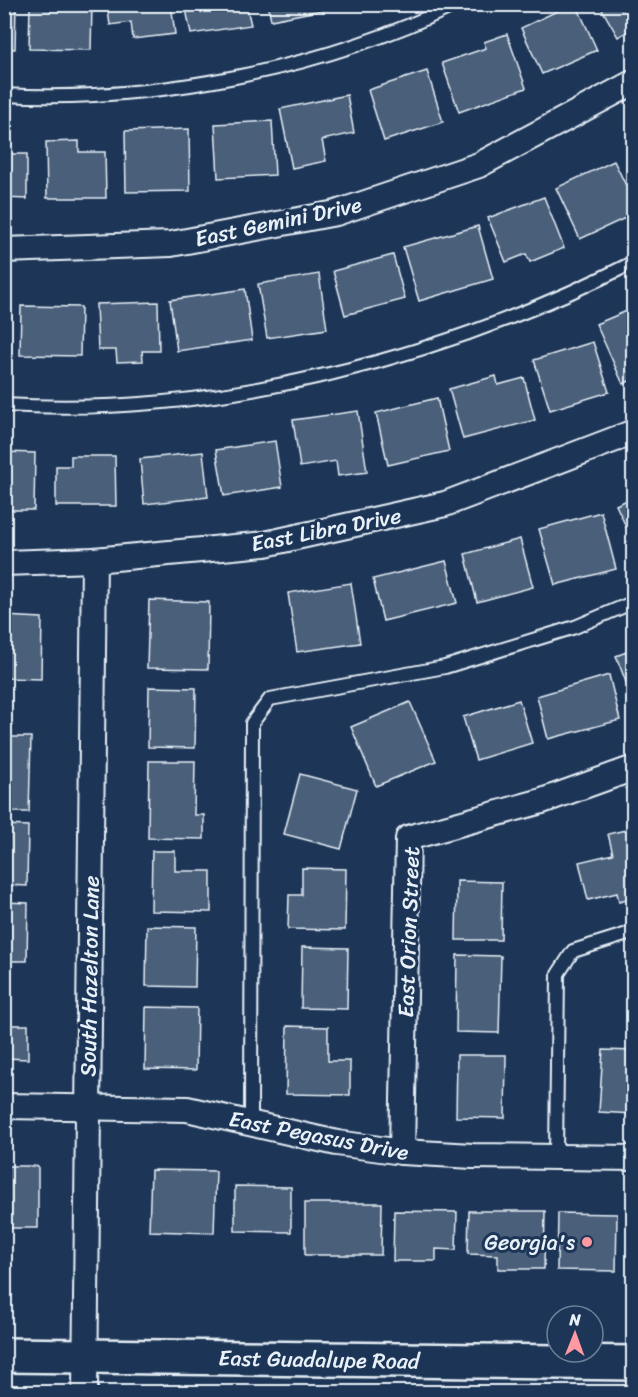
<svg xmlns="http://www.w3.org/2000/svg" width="638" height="1397" font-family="Sriracha,sans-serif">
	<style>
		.building { fill: #495e7a; stroke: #e8f1f8; stroke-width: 1.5 }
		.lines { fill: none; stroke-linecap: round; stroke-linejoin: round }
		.service-casing { stroke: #e8f1f8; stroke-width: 16 }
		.minor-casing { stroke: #e8f1f8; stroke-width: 28 }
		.secondary-casing { stroke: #e8f1f8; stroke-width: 38 }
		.service { stroke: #1d3557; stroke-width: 12 }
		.minor { stroke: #1d3557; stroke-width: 24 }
		.secondary { stroke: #1d3557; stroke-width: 33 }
		.poi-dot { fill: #ff9aa2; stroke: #1d3557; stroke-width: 2 }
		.labels { text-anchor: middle; stroke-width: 6; stroke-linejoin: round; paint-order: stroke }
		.street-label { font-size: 22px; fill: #e8f1f8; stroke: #1d3557 }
		.poi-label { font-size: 22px; fill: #e8f1f8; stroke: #1d3557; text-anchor: end }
	</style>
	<rect width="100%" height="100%" fill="#1d3557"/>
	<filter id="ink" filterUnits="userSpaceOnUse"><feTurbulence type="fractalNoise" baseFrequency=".0167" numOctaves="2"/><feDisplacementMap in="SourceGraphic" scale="12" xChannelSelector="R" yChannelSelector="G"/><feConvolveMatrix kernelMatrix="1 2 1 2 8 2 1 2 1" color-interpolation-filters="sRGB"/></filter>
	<g filter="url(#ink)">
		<g class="building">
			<polygon points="4,4 16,4 15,49 4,48"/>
			<polygon points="30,4 92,4 91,50 29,49"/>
			<polygon points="107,4 171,4 175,34 133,39 131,22 110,25"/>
			<polygon points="185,4 246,4 251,25 191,34"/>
			<polygon points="268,4 337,4 338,7 271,20"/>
			<polygon points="572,4 576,4 597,50 542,74 521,28"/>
			<polygon points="599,4 634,4 634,28 618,37"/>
			<polygon points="507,34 526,88 459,112 442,63 486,48 484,42"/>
			<polygon points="427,71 443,122 384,141 368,90"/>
			<polygon points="347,95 354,133 322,140 326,161 292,168 280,109"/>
			<polygon points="272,121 275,175 218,178 215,124"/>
			<polygon points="189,129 190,191 126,192 125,131"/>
			<polygon points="79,141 79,152 105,152 106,198 47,198 46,142"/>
			<polygon points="4,154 27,154 27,199 4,198"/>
			<polygon points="614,161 634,202 634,214 580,239 556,188"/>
			<polygon points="544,197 564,248 530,262 526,254 506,262 488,218"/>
			<polygon points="478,226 493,279 419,301 403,247"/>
			<polygon points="393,255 405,299 345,315 333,271"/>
			<polygon points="319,274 327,329 267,338 258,284"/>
			<polygon points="245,289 252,340 177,351 170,300"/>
			<polygon points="158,302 159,351 142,351 143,361 117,362 116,350 98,350 96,304"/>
			<polygon points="4,305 7,305 6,359 4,359"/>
			<polygon points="21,306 81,307 80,356 20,355"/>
			<polygon points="629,310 630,314 634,313 634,379 623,384 596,324"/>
			<polygon points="593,342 609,392 550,410 534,360"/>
			<polygon points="496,376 498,385 524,378 535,420 463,439 449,389"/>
			<polygon points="437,398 449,451 388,465 376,413"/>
			<polygon points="358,411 367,472 338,476 336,461 300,467 293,420"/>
			<polygon points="275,441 282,487 224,496 216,450"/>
			<polygon points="4,452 35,453 34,510 4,510"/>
			<polygon points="203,452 208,497 144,504 140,459"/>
			<polygon points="71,456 115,456 116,506 56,506 56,466 71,466"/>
			<polygon points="634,497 634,544 616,505"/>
			<polygon points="601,512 616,569 555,585 539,529"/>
			<polygon points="520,539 533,587 477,602 465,554"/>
			<polygon points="446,561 457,603 383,621 373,579"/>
			<polygon points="351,583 360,643 297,652 288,593"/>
			<polygon points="149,600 209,602 208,669 147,668"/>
			<polygon points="4,616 42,618 41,679 4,678"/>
			<polygon points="634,649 634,703 616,656"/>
			<polygon points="609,675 620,720 548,739 537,696"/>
			<polygon points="149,687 196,688 195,748 148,747"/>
			<polygon points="519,700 532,743 476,760 463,717"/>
			<polygon points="410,702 436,761 376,786 351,727"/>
			<polygon points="4,737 31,737 29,812 4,812"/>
			<polygon points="149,761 195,761 194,815 204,815 204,839 148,838"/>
			<polygon points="300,774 357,789 341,849 284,834"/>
			<polygon points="4,825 28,826 27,886 4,885"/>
			<polygon points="634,828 634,898 619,902 617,893 588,900 579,862 613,854 608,834"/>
			<polygon points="152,851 175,851 175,871 211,871 211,912 151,911"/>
			<polygon points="302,868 346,869 345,930 288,929 289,895 302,895"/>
			<polygon points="457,881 502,882 501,940 456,940"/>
			<polygon points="4,902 28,903 27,961 4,961"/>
			<polygon points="147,926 196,927 195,987 146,986"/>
			<polygon points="302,947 348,948 347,1009 301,1008"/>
			<polygon points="457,955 501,956 499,1033 456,1032"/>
			<polygon points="4,990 6,1025 28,1025 28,1059 4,1058"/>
			<polygon points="146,1007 197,1008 196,1070 145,1069"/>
			<polygon points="287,1026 328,1027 328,1061 350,1061 350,1095 286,1094"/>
			<polygon points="603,1050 634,1051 634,1114 599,1112"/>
			<polygon points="457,1055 506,1055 505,1118 456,1117"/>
			<rect x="4" y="1166" width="34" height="62"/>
			<polygon points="151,1170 216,1171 214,1233 149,1231"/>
			<polygon points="235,1186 291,1187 291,1232 235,1231"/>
			<polygon points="305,1203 382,1203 381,1255 305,1255"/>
			<polygon points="394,1211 457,1212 456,1250 436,1249 436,1261 393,1261"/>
			<polygon points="469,1211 545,1211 544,1269 498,1269 498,1255 468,1254"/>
			<polygon points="558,1213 617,1214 616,1271 557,1270"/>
		</g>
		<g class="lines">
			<g class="service-casing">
				<g id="service">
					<path d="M4 95C153 103 323 69 457 4"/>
					<path d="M4 405C217 418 445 358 634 262"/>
					<polyline points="251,1123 252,723 270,699 445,667 575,627 634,602"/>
					<polyline points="556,1157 558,974 573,951 634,932"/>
				</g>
			</g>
			<g class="minor-casing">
				<g id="minor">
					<polyline points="4,250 171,244 336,213 479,165 634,82"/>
					<polyline points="4,563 94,560 265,544 445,504 634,432"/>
					<polyline points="4,1106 187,1109 337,1143 402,1152 473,1156 634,1158"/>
					<polyline points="402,1152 408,838 542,801 634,768"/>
					<polyline points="85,1392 94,560"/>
				</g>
			</g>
			<g class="secondary-casing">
				<polyline id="secondary" points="4,1355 634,1363"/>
			</g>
			<use href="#service" class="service"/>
			<use href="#minor" class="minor"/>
			<use href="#secondary" class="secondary"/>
		</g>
	</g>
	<circle class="poi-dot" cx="587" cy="1242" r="6"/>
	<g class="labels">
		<g class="street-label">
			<text transform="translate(278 221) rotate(-12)" y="8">East Gemini Drive</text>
			<text transform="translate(326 529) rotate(-11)" y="8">East Libra Drive</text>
			<text transform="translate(408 932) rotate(-88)" y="8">East Orion Street</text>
			<text transform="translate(89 976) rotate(-89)" y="8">South Hazelton Lane</text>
			<text transform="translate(319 1135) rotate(11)" y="8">East Pegasus Drive</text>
			<text transform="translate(319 1359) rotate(1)" y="8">East Guadalupe Road</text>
		</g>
		<g class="poi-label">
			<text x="575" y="1250">Georgia's</text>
		</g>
	</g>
	<rect width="638" height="1397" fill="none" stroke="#1d3557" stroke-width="24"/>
	<rect x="12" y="12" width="614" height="1373" fill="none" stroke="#e8f1f8" stroke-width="2" filter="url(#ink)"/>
	<g transform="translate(575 1334) rotate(1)"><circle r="28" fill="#1d3557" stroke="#6e8097" stroke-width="1.5"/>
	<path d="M0-4.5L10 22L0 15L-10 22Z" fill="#ff9aa2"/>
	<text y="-9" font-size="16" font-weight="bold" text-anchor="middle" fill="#e8f1f8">N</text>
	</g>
</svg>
